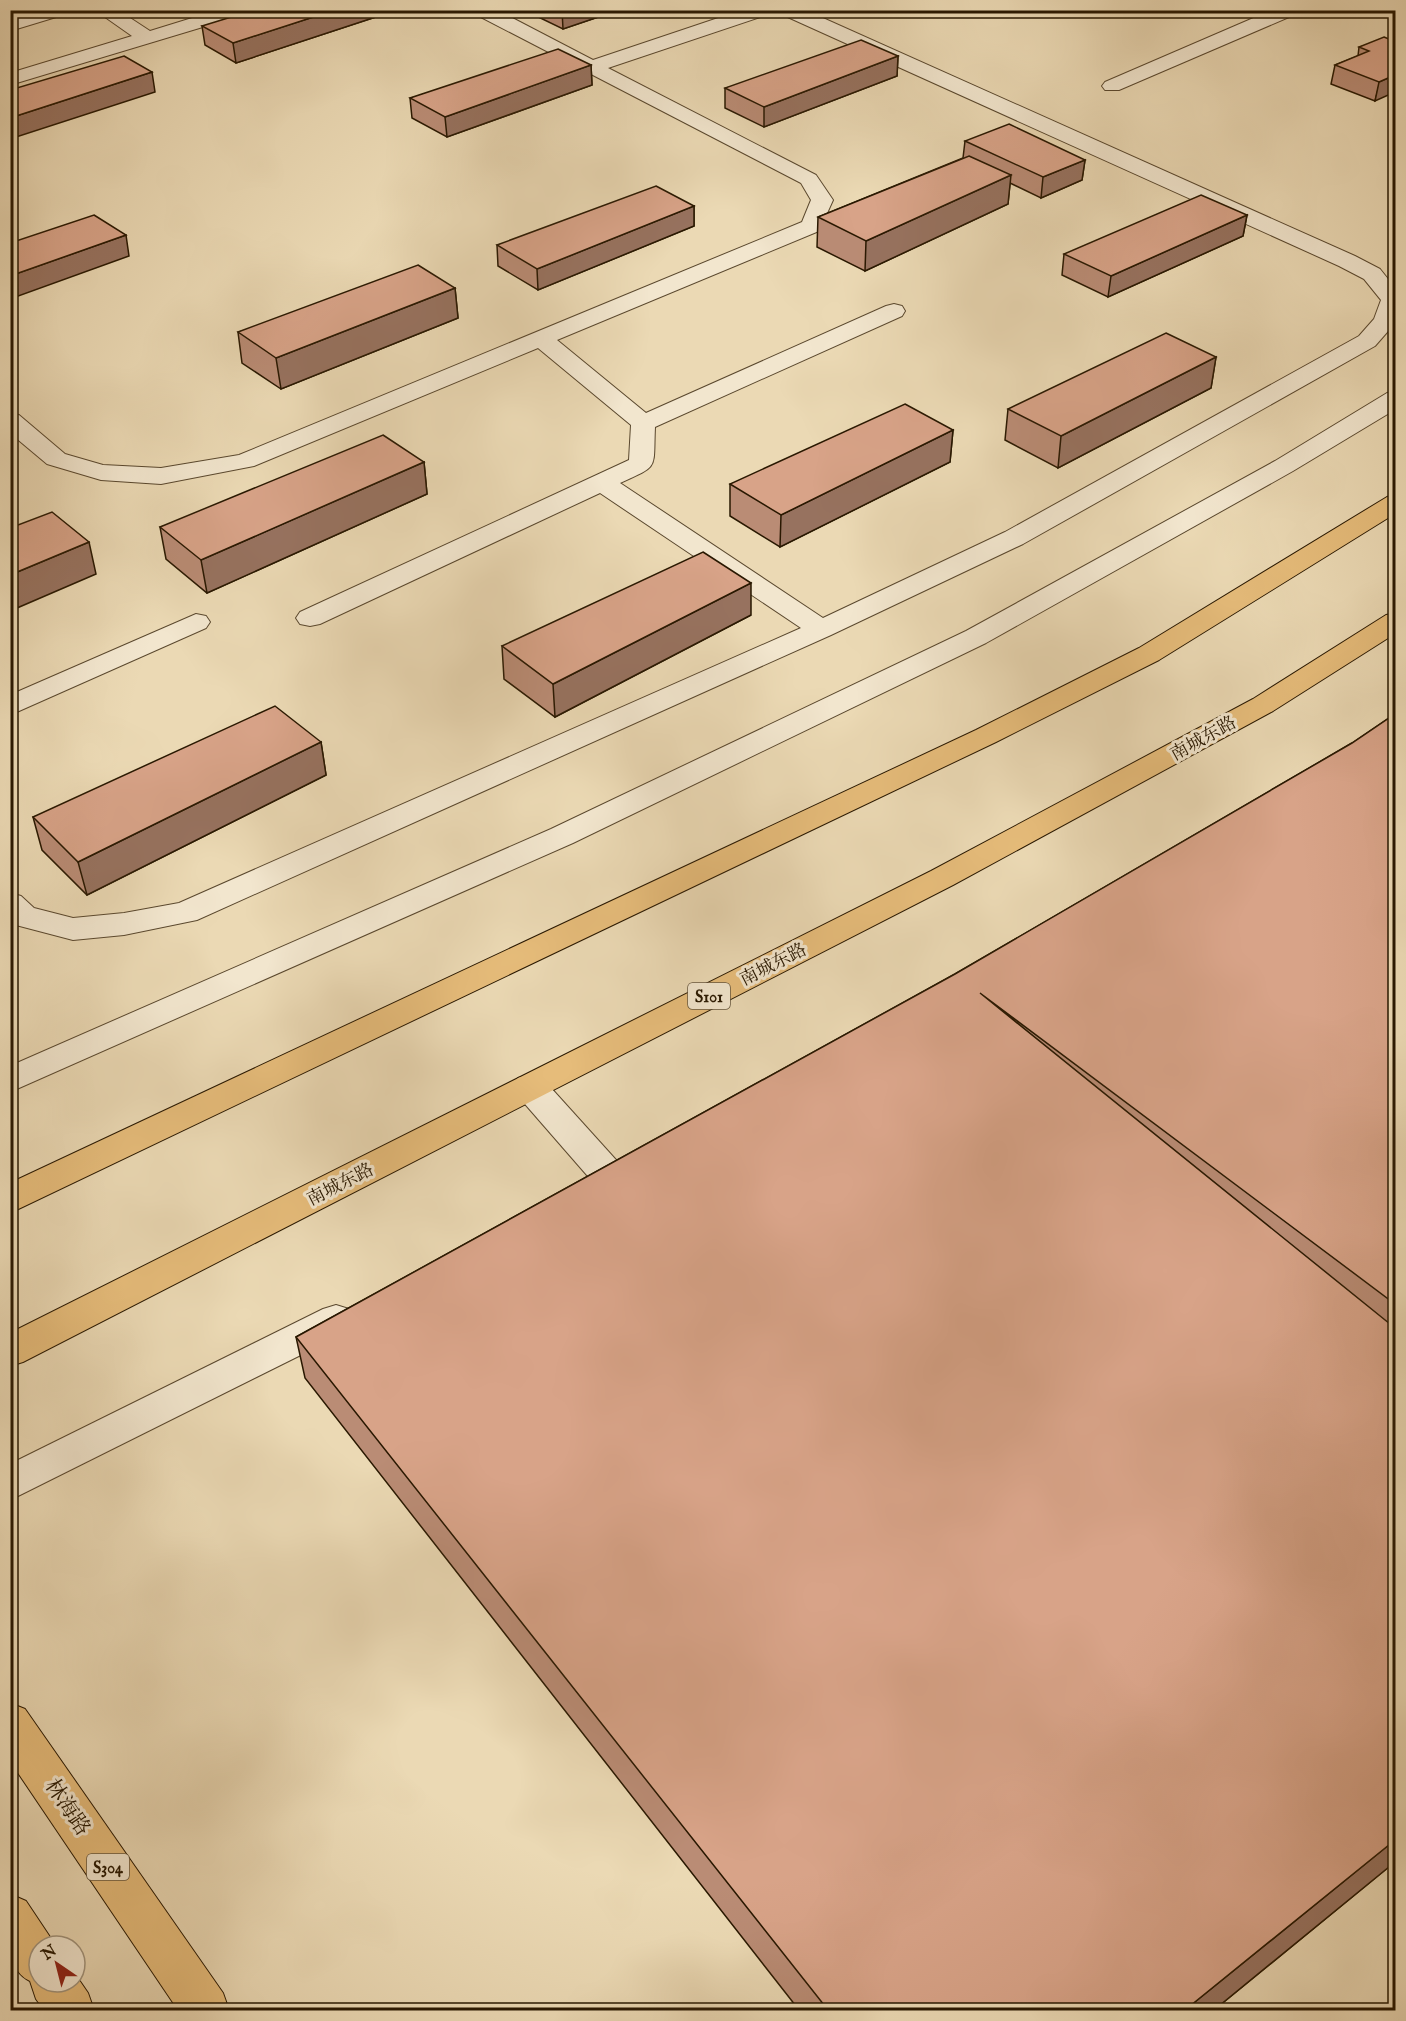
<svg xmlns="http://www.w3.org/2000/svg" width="1406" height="2021" font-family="'IM FELL English','Noto Serif SC',serif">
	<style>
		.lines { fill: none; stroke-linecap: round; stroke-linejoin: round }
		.minor-casing { stroke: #5a482e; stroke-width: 2 }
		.major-casing { stroke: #291801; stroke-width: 2 }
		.minor { fill: #f2e6ce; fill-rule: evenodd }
		.major { fill: #e6bc7a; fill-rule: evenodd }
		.wall { fill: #ba8c75; stroke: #291801; stroke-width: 1.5 }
		.shaded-wall { fill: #97725f; stroke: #291801; stroke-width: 1.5 }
		.building { fill: #d8a388; stroke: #291801; stroke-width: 1.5 }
		.labels { text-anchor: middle; stroke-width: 6; stroke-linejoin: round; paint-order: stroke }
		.shield { fill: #f2e6ce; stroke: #65563e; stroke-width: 1.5 }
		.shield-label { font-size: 16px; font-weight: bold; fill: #291801 }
		.street-label { font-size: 18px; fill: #291801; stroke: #f2e6ce }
		.near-street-label { font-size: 21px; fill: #291801; stroke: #f2e6ce }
	</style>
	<rect width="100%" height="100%" fill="#ebd9b4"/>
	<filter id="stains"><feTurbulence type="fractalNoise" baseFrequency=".00333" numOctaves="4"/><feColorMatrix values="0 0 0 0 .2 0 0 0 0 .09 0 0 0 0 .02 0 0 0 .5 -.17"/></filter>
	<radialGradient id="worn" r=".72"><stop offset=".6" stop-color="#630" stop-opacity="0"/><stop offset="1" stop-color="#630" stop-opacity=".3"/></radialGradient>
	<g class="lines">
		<g class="minor-casing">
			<g id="minor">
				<polygon points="38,10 68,10 66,14 10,31 10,19"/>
				<polygon points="95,10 118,10 150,31 218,10 248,10 246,14 10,85 10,73 132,36"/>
				<path d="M473 10H497L593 60 742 10H771L769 14 608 68 816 175 833 200 819 231 557 340 646 413 886 306 894 304 902 306 905 311 902 316 655 427C653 470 660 465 620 483L823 618 1005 532 1359 336 1374 319 1381 300 1364 279 1339 266 781 14 779 10H805L1355 256 1380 269 1396 289V322L1375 346 1023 544 831 635 197 920 124 935 73 940 12 924 10 893 21 896 34 908 73 918 124 913 179 903 801 628 600 493 320 624 310 626 300 624 296 618 300 612 629 460 631 425 538 348 254 466 161 484 101 480 47 464 10 433V413L19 415 65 454 103 465 161 468 239 455 802 222 811 200 801 183 475 14Z"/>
				<polygon points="1272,10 1298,10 1296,14 1119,90 1105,90 1102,86 1105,82"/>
				<polygon points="1396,391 1396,409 1293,471 986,643 573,843 10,1092 10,1066 551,829 966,631 1275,461 1387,393"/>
				<polygon points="196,614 206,616 210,622 206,628 10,715 10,695"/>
				<polygon points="530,1075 542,1078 645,1192 650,1202 645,1212 632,1216 619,1212 518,1096 513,1087 518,1078"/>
				<polygon points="336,1305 349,1309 355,1320 349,1331 10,1500 10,1464 323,1309"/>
			</g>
		</g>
		<g class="major-casing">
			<g id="major">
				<polygon points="1396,494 1396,513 1159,660 996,742 10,1213 10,1183 976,730 1139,648 1387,497"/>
				<polygon points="1396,613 1396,633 1273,711 953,885 23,1362 10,1366 10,1333 931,871 1253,699 1386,615"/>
				<polygon points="10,1703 25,1709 223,1993 229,2010 178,2010 10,1761"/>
				<path d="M10 1894 26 1901 56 1946H39V1982H75V1974L88 1993 94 2010H44L36 1999 30 1981C1 1968 10 1920 10 1894Z"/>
			</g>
		</g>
		<use href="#minor" class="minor"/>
		<use href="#major" class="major"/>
	</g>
	<g class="wall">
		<polygon points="530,10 619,10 563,29 530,13"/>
		<polygon points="1105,10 1125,10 1115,14"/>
		<polygon points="394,11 236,63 205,45 202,26"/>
		<polygon points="1391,40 1375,101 1331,84 1335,65 1358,56 1359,47"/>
		<polygon points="898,56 897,76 764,127 725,108 725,88"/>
		<polygon points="591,65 592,85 447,137 412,118 410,98"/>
		<polygon points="965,141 1085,160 1082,180 1041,198 1010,183 1008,204 865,271 817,247 818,217 963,158"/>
		<polygon points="694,206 694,226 538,290 498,266 497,245"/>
		<polygon points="1247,215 1243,236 1108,297 1062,275 1064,254"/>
		<polygon points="455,288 458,318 281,389 242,363 238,332"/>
		<polygon points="1216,357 1211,388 1058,468 1005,440 1008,409"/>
		<polygon points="953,430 950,462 780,547 730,516 730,484"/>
		<polygon points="424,462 427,494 207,593 166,559 160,527"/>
		<polygon points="751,615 555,717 504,679 502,646"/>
		<polygon points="1395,714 1395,1862 1214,2010 799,2010 305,1378 296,1337 955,974 1352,743"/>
		<polygon points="321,742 326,775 87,895 42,850 33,817"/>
	</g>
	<g class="shaded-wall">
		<polygon points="335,10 394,11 236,63 233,43"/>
		<polygon points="562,10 619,10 563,29"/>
		<polygon points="1115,10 1125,10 1115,14"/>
		<polygon points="898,56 897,76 764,127 764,107"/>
		<polygon points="591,65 592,85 447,137 445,117"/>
		<polygon points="152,72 155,92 10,139 10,118"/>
		<polygon points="1395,75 1395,92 1375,101 1379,82"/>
		<polygon points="1085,160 1082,180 1041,198 1043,177"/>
		<polygon points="1011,175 1008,204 865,271 866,241"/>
		<polygon points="694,206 694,226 538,290 537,269"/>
		<polygon points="1247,215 1243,236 1108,297 1111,276"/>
		<polygon points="126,235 129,256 10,299 10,276"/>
		<polygon points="455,288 458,318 281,389 276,358"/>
		<polygon points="1216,357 1211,388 1058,468 1061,436"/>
		<polygon points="953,430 950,462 780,547 781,515"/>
		<polygon points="424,462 427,494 207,593 201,560"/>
		<polygon points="89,542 96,574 10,611 10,575"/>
		<polygon points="751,583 751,615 555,717 553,684"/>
		<polygon points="321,742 326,775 87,895 78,862"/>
		<polygon points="1395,1840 1395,1862 1214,2010 1185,2010"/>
	</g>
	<g class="building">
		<polygon points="254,10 335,10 233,43 202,26"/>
		<polygon points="1384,37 1391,40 1395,38 1395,75 1379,82 1335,65 1369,51 1359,47"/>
		<polygon points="861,40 898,56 764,107 725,88"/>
		<polygon points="558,49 591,65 445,117 410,98"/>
		<polygon points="124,56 152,72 10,118 10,90"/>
		<polygon points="1009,124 1085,160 1043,177 965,141"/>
		<polygon points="969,156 1011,175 866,241 818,217"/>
		<polygon points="656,186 694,206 537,269 497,245"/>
		<polygon points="1201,195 1247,215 1111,276 1064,254"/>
		<polygon points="94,215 126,235 10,276 10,243"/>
		<polygon points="418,265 455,288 276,358 238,332"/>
		<polygon points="1166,333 1216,357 1061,436 1008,409"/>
		<polygon points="905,404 953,430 781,515 730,484"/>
		<polygon points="383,435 424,462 201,560 160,527"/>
		<polygon points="52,512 89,542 10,575 10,528"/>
		<polygon points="703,552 751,583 553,684 502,646"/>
		<polygon points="275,706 321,742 78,862 33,817"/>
		<polygon points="1395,714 1395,1304 980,993 1395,1328 1395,1840 1185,2010 828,2010 296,1337 955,974 1352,743"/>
	</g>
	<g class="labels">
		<g class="shield">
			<rect x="688" y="983" width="42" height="26" rx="4.5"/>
			<rect x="87" y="1854" width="42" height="26" rx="4.5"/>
		</g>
		<g class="shield-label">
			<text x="709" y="1002">S101</text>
			<text x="108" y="1873">S304</text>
		</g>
		<g class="street-label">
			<text transform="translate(1203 738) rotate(-29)" y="6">南城东路</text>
			<text transform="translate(773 964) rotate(-27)" y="6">南城东路</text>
			<text transform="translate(340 1184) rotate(-27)" y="6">南城东路</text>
		</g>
		<g class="near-street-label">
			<text transform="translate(68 1807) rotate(56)" y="7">林海路</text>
		</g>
	</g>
	<rect width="1406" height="2021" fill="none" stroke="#ebd9b4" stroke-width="36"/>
	<rect x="12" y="12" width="1382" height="1997" fill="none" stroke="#291801" stroke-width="3"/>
	<rect x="18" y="18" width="1370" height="1985" fill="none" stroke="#291801" stroke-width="1.5"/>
	<g transform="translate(57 1964) rotate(325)"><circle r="28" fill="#f2e6ce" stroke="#a2947c" stroke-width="1.5"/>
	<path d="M0-4.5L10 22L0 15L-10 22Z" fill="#8f2418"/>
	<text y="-9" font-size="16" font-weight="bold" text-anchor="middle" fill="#291801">N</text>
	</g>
	<rect width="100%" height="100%" filter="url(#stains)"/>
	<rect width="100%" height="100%" fill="url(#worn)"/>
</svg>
